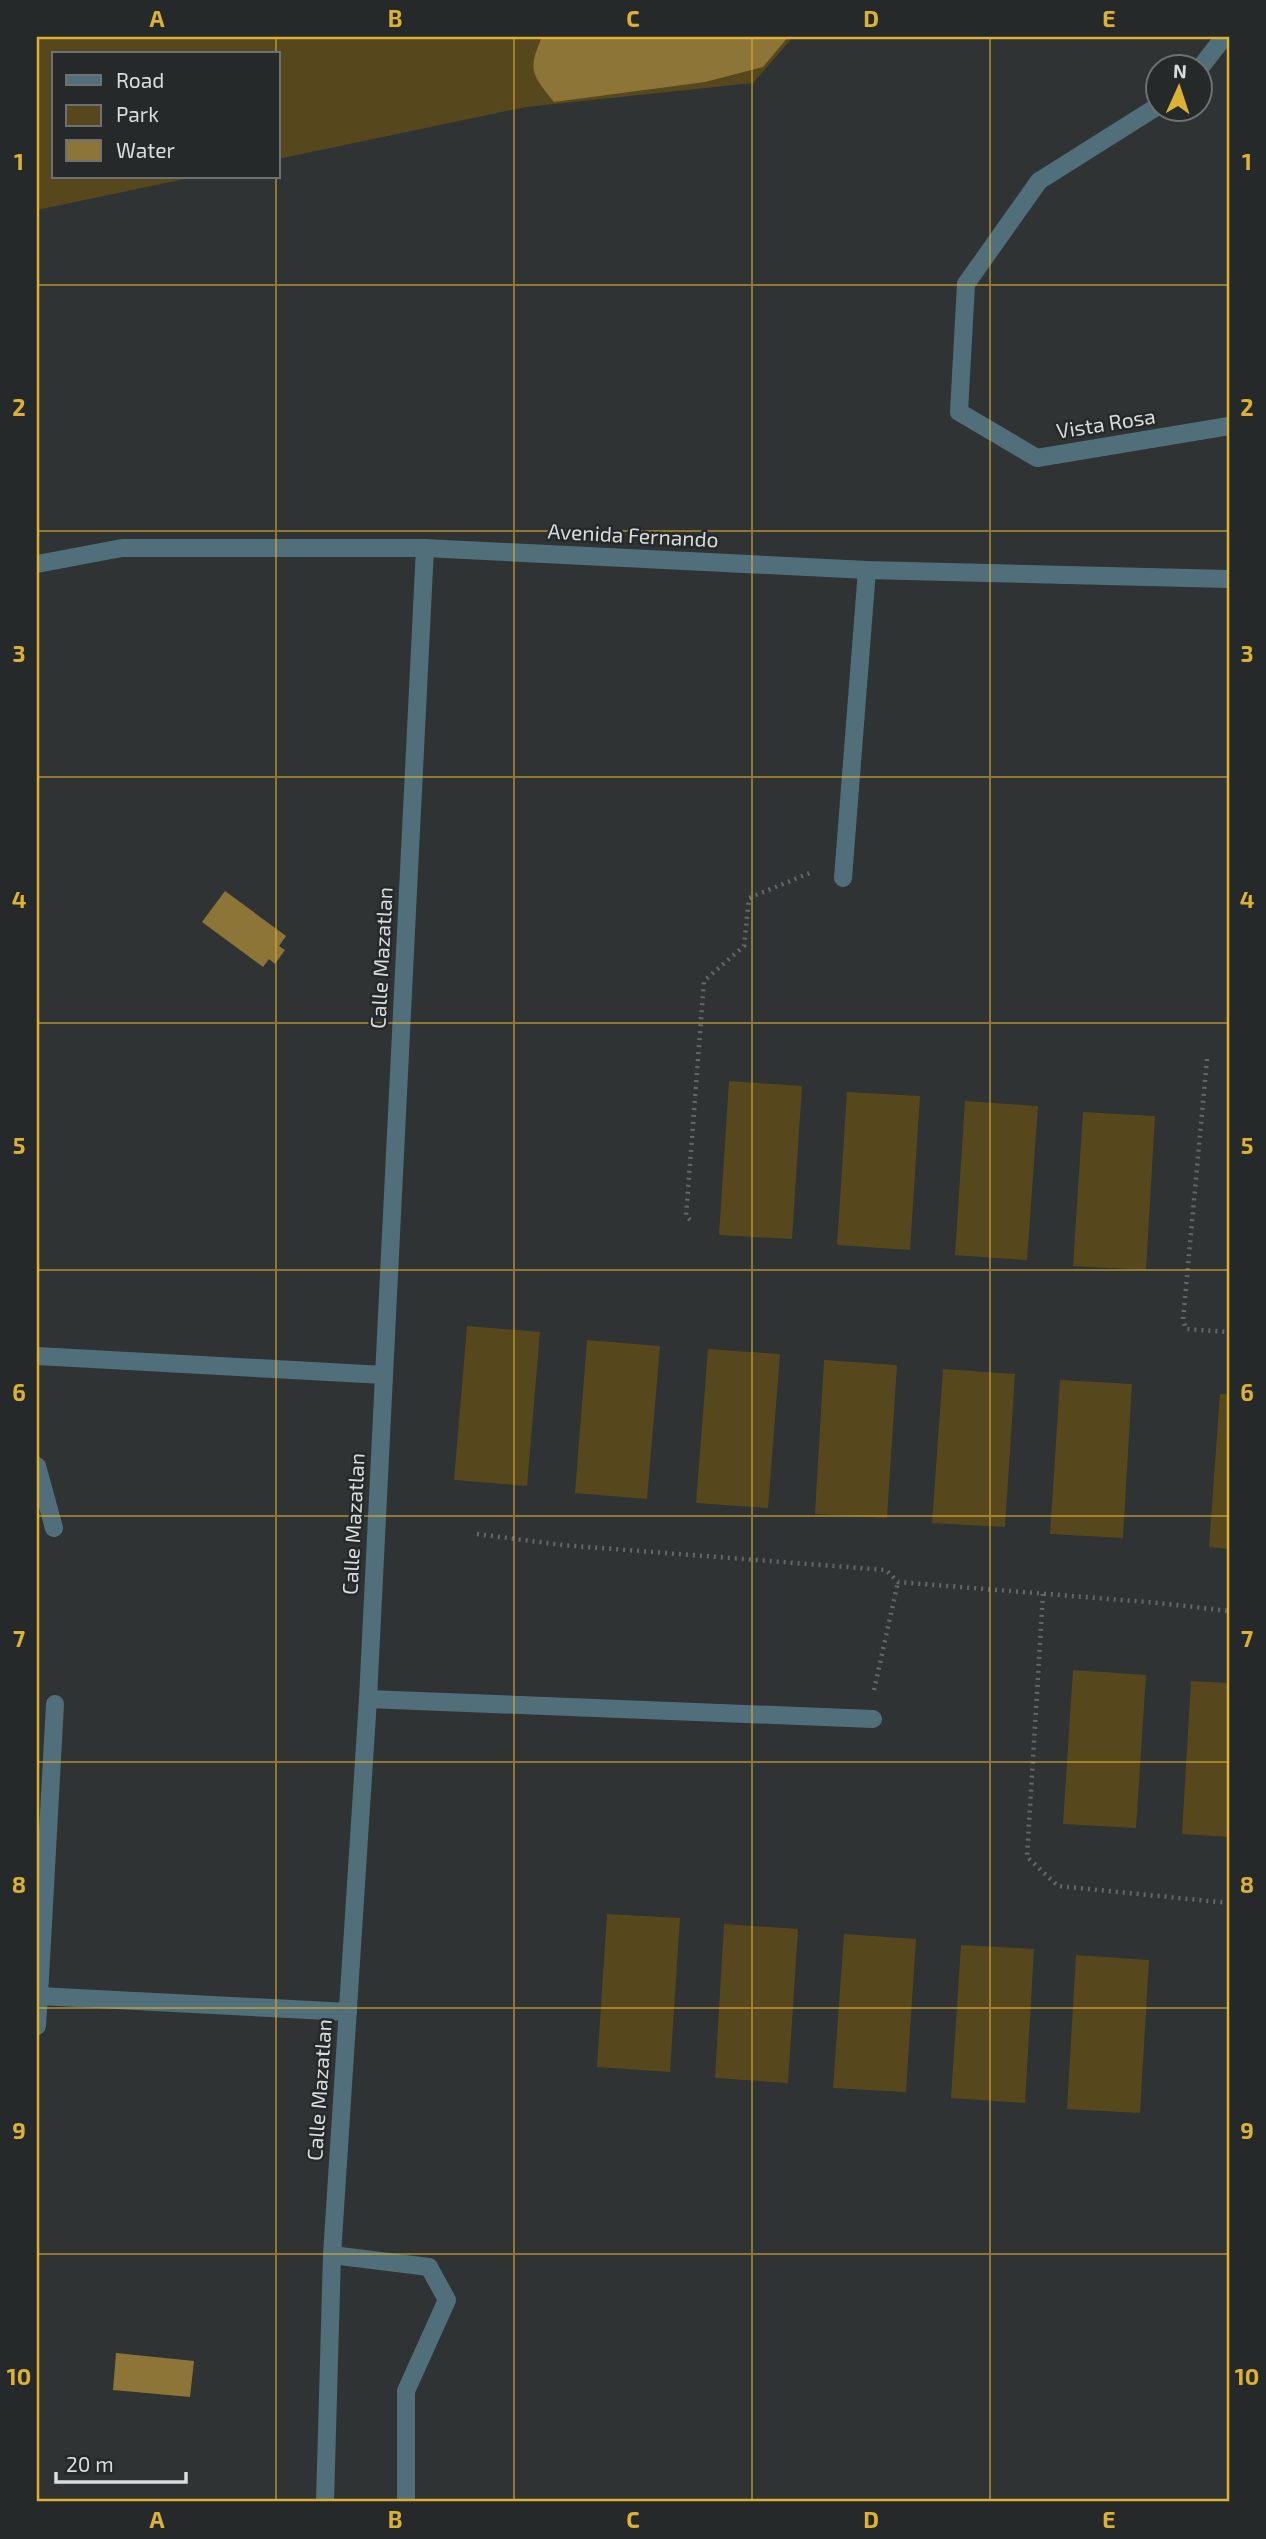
<svg xmlns="http://www.w3.org/2000/svg" width="1266" height="2539" font-family="'Exo 2',sans-serif">
	<style>
		.green { fill: #57471d }
		.water { fill: #8d7537 }
		.lines { fill: none; stroke-linecap: round; stroke-linejoin: round }
		.path { stroke: #656869; stroke-width: 4.5; stroke-dasharray: 2 5; stroke-linecap: butt }
		.service { stroke: #516f7a; stroke-width: 18 }
		.minor { stroke: #516f7a; stroke-width: 18 }
		.grid { fill: none; stroke: #ddb133; stroke-width: 2; stroke-opacity: 0.55 }
		.labels { text-anchor: middle; stroke-width: 5; stroke-linejoin: round; paint-order: stroke }
		.street-label { font-size: 21px; fill: #daddde; stroke: #25292a }
		.neatline { fill: none; stroke: #ddb133; stroke-width: 2.5 }
		.grid-label { font-size: 23px; text-anchor: middle; font-weight: bold; fill: #ddb133 }
	</style>
	<rect width="100%" height="100%" fill="#2f3334"/>
	<g class="green">
		<polygon points="37,37 793,37 753,83 526,107 278,159 278,54 54,54 54,177 194,177 37,210"/>
		<polygon points="729,1081 802,1086 792,1239 719,1235"/>
		<polygon points="847,1092 920,1096 910,1250 837,1245"/>
		<polygon points="965,1101 1038,1106 1027,1260 955,1255"/>
		<polygon points="1083,1112 1155,1116 1146,1270 1073,1266"/>
		<polygon points="467,1326 540,1332 527,1486 454,1480"/>
		<polygon points="587,1340 660,1346 647,1499 575,1493"/>
		<polygon points="708,1349 780,1354 768,1508 696,1503"/>
		<polygon points="824,1360 897,1365 887,1518 815,1514"/>
		<polygon points="943,1369 1015,1374 1005,1527 932,1523"/>
		<polygon points="1060,1380 1132,1384 1123,1538 1050,1534"/>
		<polygon points="1220,1394 1229,1394 1229,1549 1209,1547"/>
		<polygon points="1073,1670 1146,1675 1136,1828 1063,1824"/>
		<polygon points="1191,1681 1229,1683 1229,1837 1182,1834"/>
		<polygon points="607,1914 680,1918 670,2072 597,2067"/>
		<polygon points="724,1924 798,1929 788,2083 715,2078"/>
		<polygon points="844,1934 916,1939 906,2092 833,2088"/>
		<polygon points="961,1945 1034,1949 1025,2103 951,2098"/>
		<polygon points="1076,1955 1149,1960 1140,2113 1067,2109"/>
	</g>
	<g class="water">
		<path d="M542 37H788L763 67 705 82 554 102C532 74 527 71 542 37Z"/>
		<polygon points="225,891 286,936 279,946 285,950 275,964 269,959 263,967 202,922"/>
		<polygon points="116,2353 194,2361 190,2397 113,2390"/>
	</g>
	<g class="lines">
		<g class="path">
			<polyline points="1207,1059 1183,1320 1186,1329 1229,1332"/>
			<polyline points="690,1220 686,1216 704,981 744,946 749,898 812,872"/>
			<polyline points="477,1534 562,1545 886,1570 898,1582 1159,1603 1229,1611"/>
			<polyline points="1043,1594 1027,1857 1058,1886 1229,1903"/>
			<polyline points="874,1690 898,1582"/>
		</g>
		<g class="service">
			<polyline points="843,878 867,570"/>
			<polyline points="37,1356 384,1375"/>
			<polyline points="37,1466 54,1528"/>
			<polyline points="368,1699 873,1719"/>
			<polyline points="55,1704 39,1996 348,2012"/>
			<polyline points="37,2026 39,1996"/>
		</g>
		<g class="minor">
			<polyline points="1200,68 1224,37"/>
			<polyline points="1158,106 1039,181 966,284 959,412 1037,458 1229,426"/>
			<polyline points="37,564 122,548 425,548 867,570 1229,579"/>
			<polyline points="332,2255 429,2267 447,2300 406,2391 406,2502"/>
			<polyline points="325,2502 332,2255 368,1699 425,548"/>
		</g>
	</g>
	<path class="grid" d="M276 37V54M514 37V2502M752 37V2502M990 37V2502M276 177V2502M37 285H1229M37 531H1229M37 777H1229M37 1023H1229M37 1270H1229M37 1516H1229M37 1762H1229M37 2008H1229M37 2254H1229"/>
	<g class="labels">
		<g class="street-label">
			<text transform="translate(1106 424) rotate(-9)" y="7">Vista Rosa</text>
			<text transform="translate(633 536) rotate(3)" y="7">Avenida Fernando</text>
			<text transform="translate(382 958) rotate(-87)" y="7">Calle Mazatlan</text>
			<text transform="translate(354 1524) rotate(-87)" y="7">Calle Mazatlan</text>
			<text transform="translate(320 2090) rotate(-86)" y="7">Calle Mazatlan</text>
		</g>
	</g>
	<rect width="1266" height="2539" fill="none" stroke="#25292a" stroke-width="77"/>
	<rect x="52" y="52" width="228" height="126" fill="#25292a" stroke="#6d7172" stroke-width="2"/>
	<rect x="66" y="75" width="35" height="10" fill="#516f7a" stroke="#6d7172" stroke-width="2"/>
	<text x="116" y="88" font-size="21" fill="#daddde">Road</text>
	<rect x="66" y="105" width="35" height="21" fill="#57471d" stroke="#6d7172" stroke-width="2"/>
	<text x="116" y="122" font-size="21" fill="#daddde">Park</text>
	<rect x="66" y="140" width="35" height="21" fill="#8d7537" stroke="#6d7172" stroke-width="2"/>
	<text x="116" y="158" font-size="21" fill="#daddde">Water</text>
	<g transform="translate(1179 88) rotate(3)"><circle r="33" fill="#25292a" stroke="#6d7172" stroke-width="2"/>
	<path d="M0-5L12 26L0 18L-12 26Z" fill="#ddb133"/>
	<text y="-10" font-size="19" font-weight="bold" text-anchor="middle" fill="#daddde">N</text>
	</g>
	<path d="M56 2472v10h130v-10" fill="none" stroke="#daddde" stroke-width="3.5"/>
	<text x="66" y="2472" font-size="21" fill="#daddde" stroke="#25292a" stroke-width="5" paint-order="stroke">20 m</text>
	<rect x="38" y="38" width="1190" height="2462" class="neatline"/>
	<g class="grid-label">
		<text x="157" y="27">A</text>
		<text x="395" y="27">B</text>
		<text x="633" y="27">C</text>
		<text x="871" y="27">D</text>
		<text x="1109" y="27">E</text>
		<text x="19" y="170">1</text>
		<text x="1247" y="170">1</text>
		<text x="19" y="416">2</text>
		<text x="1247" y="416">2</text>
		<text x="19" y="662">3</text>
		<text x="1247" y="662">3</text>
		<text x="19" y="908">4</text>
		<text x="1247" y="908">4</text>
		<text x="19" y="1154">5</text>
		<text x="1247" y="1154">5</text>
		<text x="19" y="1401">6</text>
		<text x="1247" y="1401">6</text>
		<text x="19" y="1647">7</text>
		<text x="1247" y="1647">7</text>
		<text x="19" y="1893">8</text>
		<text x="1247" y="1893">8</text>
		<text x="19" y="2139">9</text>
		<text x="1247" y="2139">9</text>
		<text x="19" y="2385">10</text>
		<text x="1247" y="2385">10</text>
		<text x="157" y="2528">A</text>
		<text x="395" y="2528">B</text>
		<text x="633" y="2528">C</text>
		<text x="871" y="2528">D</text>
		<text x="1109" y="2528">E</text>
	</g>
</svg>
